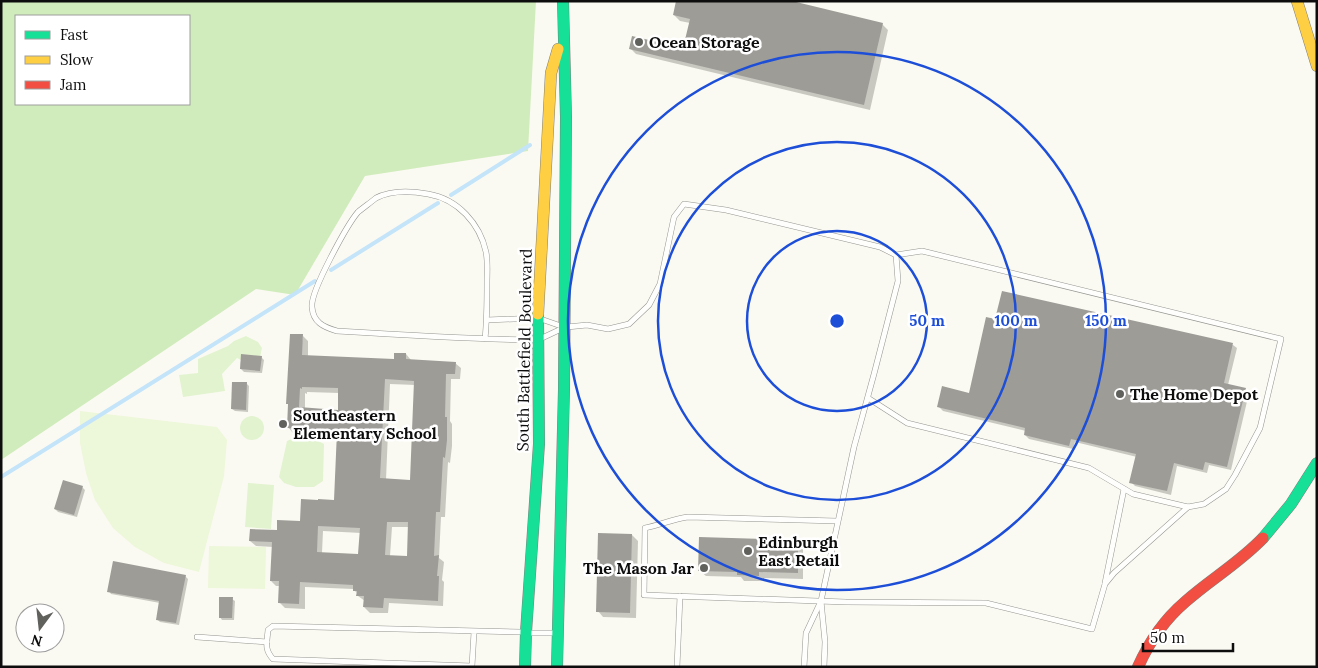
<svg xmlns="http://www.w3.org/2000/svg" width="1318" height="668" font-family="Lora,serif">
	<style>
		.green { fill: #e2f3cf }
		.forest { fill: #d1ecbc; fill-rule: evenodd }
		.pitch { fill: #edf7d9 }
		.shadow { fill: #0003; fill-rule: evenodd }
		.lines { fill: none; stroke-linecap: round; stroke-linejoin: round }
		.stream { stroke: #c4e4fa; stroke-width: 4 }
		.building { fill: #9e9c97; fill-rule: evenodd }
		.lane-casing { stroke: #949490; stroke-width: 6 }
		.fast-casing { stroke: #81817d; stroke-width: 12 }
		.slow-casing { stroke: #81817d; stroke-width: 12 }
		.jam-casing { stroke: #81817d; stroke-width: 12 }
		.lane { stroke: #fefefd; stroke-width: 5 }
		.fast { stroke: #16e098; stroke-width: 11 }
		.slow { stroke: #ffcf43; stroke-width: 11 }
		.jam { stroke: #f24e42; stroke-width: 11 }
		.ring { fill: none; stroke: #1d4ed8; stroke-width: 2.5 }
		.poi-dot { fill: #60605d; stroke: #fff; stroke-width: 2 }
		.labels { text-anchor: middle; stroke-width: 5; stroke-linejoin: round; paint-order: stroke }
		.poi-label { font-size: 16px; font-weight: bold; fill: #0d0d0d; stroke: #fff; text-anchor: start }
		.street-label { font-size: 16px; fill: #0d0d0d; stroke: #fff }
		.centre { fill: #1d4ed8; stroke: #fff; stroke-width: 2.5 }
		.ring-label { font-size: 15px; text-anchor: middle; font-weight: bold; fill: #1d4ed8; stroke: #fff; stroke-width: 5; stroke-linejoin: round; paint-order: stroke }
	</style>
	<rect width="100%" height="100%" fill="#fbfaf2"/>
	<g class="green">
		<polygon points="246,336 258,342 262,348 260,357 245,362 237,358 222,374 225,391 183,397 179,375 198,373 198,359 228,346 234,341"/>
		<circle cx="252" cy="428" r="12"/>
		<polygon points="296,437 310,437 324,444 323,481 314,487 296,487 284,483 279,477 287,441"/>
		<polygon points="248,483 274,485 271,529 245,527"/>
	</g>
	<path class="forest" d="M1 1H536L528 151 365 176 295 295 256 289 1 460ZM16 16H189V104H16Z"/>
	<g class="pitch">
		<polygon points="80,411 217,427 227,440 224,476 199,572 164,563 135,547 113,528 95,500 86,473 80,443"/>
		<polygon points="209,546 266,547 265,589 208,588"/>
	</g>
	<g class="shadow">
		<polygon points="674,15 882,24 888,30 870,110 636,54 630,48 684,49 690,23 680,21"/>
		<polygon points="1002,293 1233,345 1237,348 1228,385 1245,389 1249,393 1231,470 1209,465 1207,473 1177,466 1171,495 1135,486 1131,482 1137,457 1075,442 1073,449 1029,439 1025,435 1026,431 943,411 939,407 970,394 996,320"/>
		<path d="M303 336 308 341V357L395 360 406 354 411 360 455 363 461 368 460 379H451L450 421 452 424V446L450 463 448 462 445 517H441L439 558 444 562 442 580 444 582 443 606 389 603 388 613H370L364 607 365 601 358 596V594L353 589 305 587V609L285 608 280 603V586H276L271 581 273 547 256 546 250 541 302 523 335 501 338 435 293 433 288 427ZM390 384 415 385 412 481 386 480ZM307 392 339 393V411L305 409V393L307 394ZM392 527H410L408 557 390 556ZM323 531 361 533 360 555 322 553Z"/>
		<polygon points="261,357 264,360 262,373 244,372 241,369"/>
		<polygon points="247,384 249,386 248,412 235,411 232,409"/>
		<polygon points="82,487 85,490 77,517 58,512 55,509"/>
		<polygon points="632,535 638,541 636,618 603,617 598,611"/>
		<polygon points="798,541 803,547 803,579 764,578 764,581 744,581 741,577 706,576 700,571"/>
		<polygon points="185,576 188,579 179,625 160,622 157,619 160,603 111,594 109,591"/>
		<polygon points="232,599 235,601 234,620 222,620 220,617"/>
	</g>
	<g class="lines">
		<g class="stream">
			<polyline points="451,195 530,145"/>
			<polyline points="331,270 438,203"/>
			<polyline points="1,477 315,281"/>
		</g>
	</g>
	<g class="building">
		<polygon points="676,1 792,1 883,23 864,105 629,49 632,36 683,48 690,19 673,15"/>
		<polygon points="1002,291 1233,343 1224,383 1246,388 1227,467 1205,462 1203,470 1174,463 1167,491 1129,483 1136,454 1071,439 1069,446 1024,435 1025,428 937,407 942,386 969,393 986,317 995,319"/>
		<path d="M290 334H303L302 355 394 359V353H406V359L456 362 455 374H446L445 417H447V440L445 458 443 457 440 512H436L434 556 439 555 437 576H439L438 601 384 598 383 608 363 607 364 596H356L357 591H353V585L300 582 299 604 278 603 279 581H270L272 542 249 541 250 529 277 530V520L300 521 301 499 318 500V499L334 500 337 431 287 428 288 404H286ZM385 379 414 381 410 480 380 478ZM302 387 338 388V410L299 407 300 388 302 389ZM387 522H408L407 556 385 555ZM318 526 360 528 358 554 317 552Z"/>
		<polygon points="241,354 262,356 260,371 240,369"/>
		<polygon points="232,382 247,382 246,410 231,409"/>
		<polygon points="63,480 83,486 74,515 54,509"/>
		<polygon points="598,533 632,534 630,613 596,612"/>
		<polygon points="699,537 798,540 798,573 759,572 759,576 737,575 737,572 698,571"/>
		<polygon points="113,561 186,575 176,623 156,620 159,601 107,592"/>
		<polygon points="219,597 233,597 232,618 219,618"/>
	</g>
	<g class="lines">
		<g class="lane-casing">
			<g id="lane">
				<polyline points="487,320 538,318 561,326"/>
				<polyline points="567,327 587,325 608,329 629,324 649,305 660,284 674,217 684,204 726,210 880,247 896,255 898,281 874,374 854,447 821,601 806,633 804,667"/>
				<polyline points="542,338 559,330"/>
				<path d="M485 339C487 320 487 301 487 282 487 273 488 262 486 252 480 224 458 199 428 194 412 191 391 190 376 198 371 202 363 208 358 212 347 225 310 292 312 307 313 322 323 327 337 331 402 335 468 339 534 340"/>
				<polyline points="868,398 907,423 1089,468 1133,494 1188,507 1204,504 1226,489 1235,475 1260,428 1281,339 922,251 896,255"/>
				<path d="M837 521 688 517C673 519 660 525 645 528L644 595 846 602 986 603 1092 629 1105 584 1114 573 1188 507"/>
				<polyline points="1105,583 1124,489"/>
				<polyline points="821,601 825,642 824,667"/>
				<path d="M474 632 472 666 273 659C264 649 267 643 268 630L273 626 521 632"/>
				<polyline points="530,633 554,633"/>
				<polyline points="197,637 267,642"/>
				<polyline points="677,667 680,596"/>
			</g>
		</g>
		<g class="fast-casing">
			<g id="fast">
				<polyline points="1263,538 1291,504 1317,463"/>
				<polyline points="525,667 526,632 539,444 538,314"/>
				<polyline points="557,667 564,389 566,117 563,1"/>
			</g>
		</g>
		<g class="slow-casing">
			<g id="slow">
				<polyline points="1297,1 1317,66"/>
				<polyline points="538,314 551,73 558,49"/>
			</g>
		</g>
		<g class="jam-casing">
			<path id="jam" d="M1138 667C1149 642 1164 620 1185 602 1211 579 1239 563 1263 538"/>
		</g>
		<use href="#lane" class="lane"/>
		<use href="#fast" class="fast"/>
		<use href="#slow" class="slow"/>
		<use href="#jam" class="jam"/>
	</g>
	<g class="ring">
		<circle cx="837" cy="321" r="90"/>
		<circle cx="837" cy="321" r="179"/>
		<circle cx="837" cy="321" r="269"/>
	</g>
	<g class="poi-dot">
		<circle cx="639" cy="42" r="5"/>
		<circle cx="1120" cy="394" r="5"/>
		<circle cx="283" cy="424" r="5"/>
		<circle cx="748" cy="551" r="5"/>
		<circle cx="704" cy="568" r="5"/>
	</g>
	<g class="labels">
		<g class="poi-label">
			<text x="649" y="48">Ocean Storage</text>
			<text x="1130" y="400">The Home Depot</text>
			<text x="293" y="421">Southeastern<tspan x="293" dy="18">Elementary School</tspan></text>
			<text x="758" y="548">Edinburgh<tspan x="758" dy="18">East Retail</tspan></text>
			<text x="694" y="574" text-anchor="end">The Mason Jar</text>
		</g>
		<g class="street-label">
			<text transform="translate(524 350) rotate(-89)" y="6">South Battlefield Boulevard</text>
		</g>
	</g>
	<circle cx="837" cy="321" r="8" class="centre"/>
	<g class="ring-label">
		<text x="927" y="326">50 m</text>
		<text x="1016" y="326">100 m</text>
		<text x="1106" y="326">150 m</text>
	</g>
	<rect width="1318" height="668" fill="none" stroke="#0d0d0d" stroke-width="5"/>
	<rect x="15" y="15" width="175" height="90" fill="#ffffff" stroke="#9e9e9e"/>
	<rect x="25" y="31" width="25" height="8" fill="#16e098" stroke="#9e9e9e"/>
	<text x="60" y="40" font-size="15" fill="#0d0d0d">Fast</text>
	<rect x="25" y="56" width="25" height="8" fill="#ffcf43" stroke="#9e9e9e"/>
	<text x="60" y="65" font-size="15" fill="#0d0d0d">Slow</text>
	<rect x="25" y="81" width="25" height="8" fill="#f24e42" stroke="#9e9e9e"/>
	<text x="60" y="90" font-size="15" fill="#0d0d0d">Jam</text>
	<g transform="translate(40 628) rotate(195)"><circle r="24" fill="#ffffff" stroke="#9e9e9e"/>
	<path d="M0-4L9 19L0 12L-9 19Z" fill="#60605d"/>
	<text y="-8" font-size="14" font-weight="bold" text-anchor="middle" fill="#0d0d0d">N</text>
	</g>
	<path d="M1143 643v8h90v-8" fill="none" stroke="#0d0d0d" stroke-width="2.5"/>
	<text x="1150" y="643" font-size="15" fill="#0d0d0d" stroke="#ffffff" stroke-width="4" paint-order="stroke">50 m</text>
</svg>
